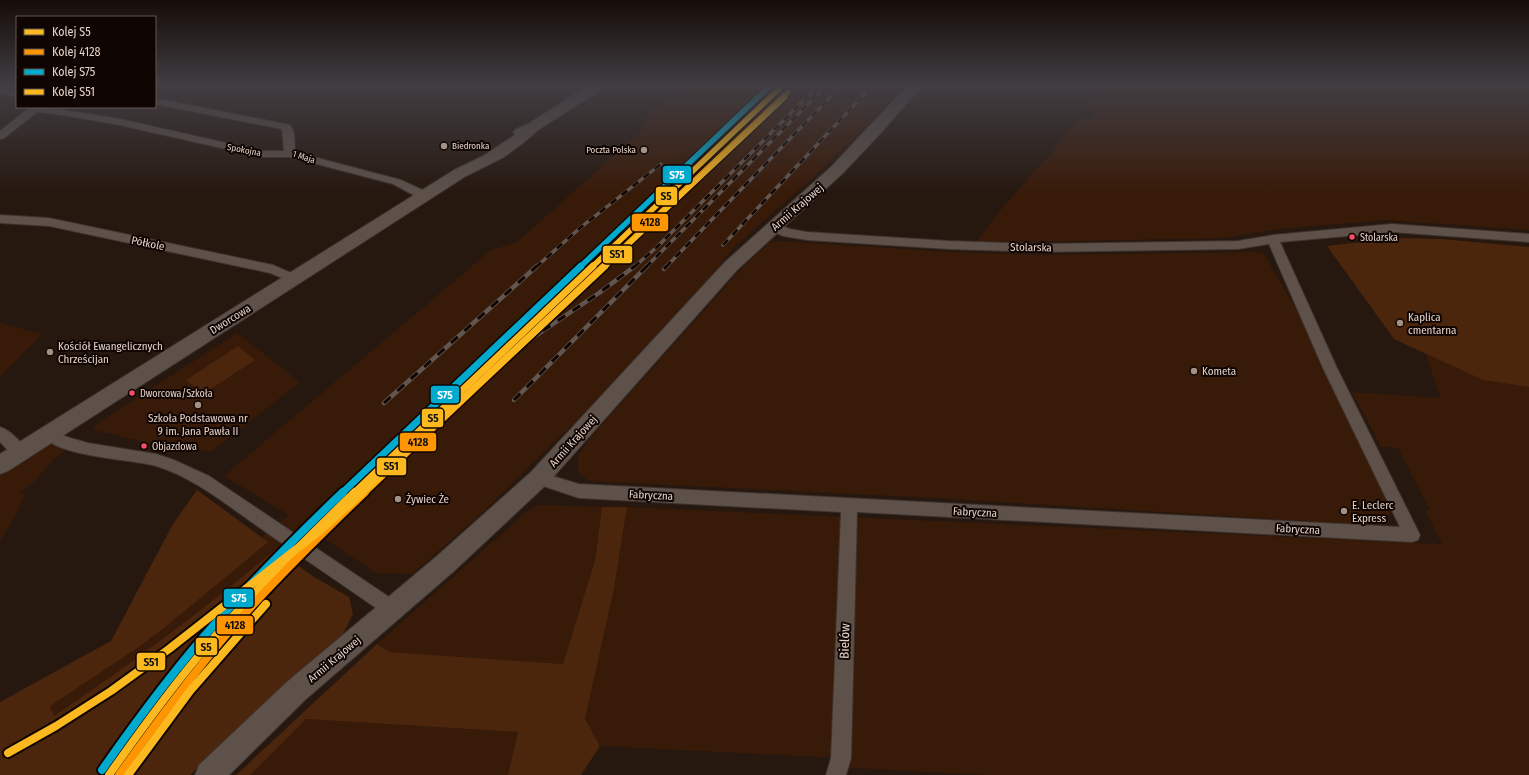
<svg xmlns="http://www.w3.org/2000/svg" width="1529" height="775" font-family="'Fira Sans Condensed',sans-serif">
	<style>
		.built { fill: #381a08 }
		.green { fill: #4c250d }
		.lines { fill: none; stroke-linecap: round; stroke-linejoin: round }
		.street-casing { stroke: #3e322d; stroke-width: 2 }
		.secondary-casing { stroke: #3e322d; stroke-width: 2 }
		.street { fill: #5d514a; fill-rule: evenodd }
		.secondary { fill: #5d514a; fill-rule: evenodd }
		.rail-far1-casing { stroke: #625650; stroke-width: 3.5 }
		.rail-casing { stroke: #625650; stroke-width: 4.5 }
		.rail-far1 { stroke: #0f0502; stroke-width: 2.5; stroke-dasharray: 7; stroke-linecap: butt }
		.rail { stroke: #0f0502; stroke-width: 3; stroke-dasharray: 9; stroke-linecap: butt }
		.rail-1-far2-casing { stroke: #0f0502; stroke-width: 8 }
		.rail-1-far1-casing { stroke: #0f0502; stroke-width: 10 }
		.rail-1-casing { stroke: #0f0502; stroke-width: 12 }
		.rail-2-far2-casing { stroke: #0f0502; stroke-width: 8 }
		.rail-2-far1-casing { stroke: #0f0502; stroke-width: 10 }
		.rail-2-casing { stroke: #0f0502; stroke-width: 12 }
		.rail-3-far2-casing { stroke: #0f0502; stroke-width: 8 }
		.rail-3-far1-casing { stroke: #0f0502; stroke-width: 10 }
		.rail-3-casing { stroke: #0f0502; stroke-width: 12 }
		.rail-4-far2-casing { stroke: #0f0502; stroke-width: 8 }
		.rail-4-far1-casing { stroke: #0f0502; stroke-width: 10 }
		.rail-4-casing { stroke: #0f0502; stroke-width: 12 }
		.rail-1-far2 { stroke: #fbb81f; stroke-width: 5.5 }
		.rail-1-far1 { stroke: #fbb81f; stroke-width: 7 }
		.rail-1 { stroke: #fbb81f; stroke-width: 8 }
		.rail-2-far2 { stroke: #ff9500; stroke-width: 5.5 }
		.rail-2-far1 { stroke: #ff9500; stroke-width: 7 }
		.rail-2 { stroke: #ff9500; stroke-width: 8 }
		.rail-3-far2 { stroke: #00a9ce; stroke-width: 5.5 }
		.rail-3-far1 { stroke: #00a9ce; stroke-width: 7 }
		.rail-3 { stroke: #00a9ce; stroke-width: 8 }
		.rail-4-far2 { stroke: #fbb81f; stroke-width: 5.5 }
		.rail-4-far1 { stroke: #fbb81f; stroke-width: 7 }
		.rail-4 { stroke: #fbb81f; stroke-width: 8 }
		.poi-dot { fill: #a29187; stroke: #0f0502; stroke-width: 1.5 }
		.bus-dot { fill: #f44d6c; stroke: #0f0502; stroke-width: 1.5 }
		.labels { text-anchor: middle; stroke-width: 4; stroke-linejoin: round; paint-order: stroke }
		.far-poi-label { font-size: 9px; fill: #e5d2c8; stroke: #0f0502; text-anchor: start }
		.far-street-label { font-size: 9px; fill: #e5d2c8; stroke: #0f0502 }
		.bus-label { font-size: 10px; fill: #e5d2c8; stroke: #0f0502; text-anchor: start }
		.street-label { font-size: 11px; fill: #e5d2c8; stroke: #0f0502 }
		.poi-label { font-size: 11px; fill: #e5d2c8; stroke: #0f0502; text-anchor: start }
		.near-street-label { font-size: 13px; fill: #e5d2c8; stroke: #0f0502 }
		.line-badge { stroke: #0f0502; stroke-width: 1.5 }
		.badge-label { font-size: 11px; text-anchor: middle; font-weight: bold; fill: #fff }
		.pale-badge-label { font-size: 11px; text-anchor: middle; font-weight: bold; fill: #111 }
	</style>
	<rect width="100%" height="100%" fill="#26180f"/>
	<g class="built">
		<polygon points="685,85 903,85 878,114 819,172 735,246 720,264 722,266 699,290 697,290 587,410 480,515 412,574 376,573 325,539 286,578 142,766 47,719 36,694 260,538 289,515 224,476 491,250 517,242 640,133 646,116"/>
		<polygon points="1102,85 1529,85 1529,230 1385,220 1279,229 1222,238 1024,242 977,241 1003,207 1052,152 1077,119 1095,118 1088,104"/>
		<polygon points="777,241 951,252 1042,255 1257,252 1264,254 1330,368 1391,504 1389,518 1380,525 1372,525 936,498 588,481 578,472 578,456 591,437 744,266 769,243"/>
		<polygon points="0,323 42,334 0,377"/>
		<polygon points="237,333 300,382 211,452 170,443 162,446 94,430 95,425"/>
		<polygon points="1425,353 1483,380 1529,387 1529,775 989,775 853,768 836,775 841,758 600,746 585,719 614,589 627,507 1442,544 1425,510 1430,510 1398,448 1381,447 1352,392 1441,398"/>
		<polygon points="49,434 70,446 52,461 34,482 18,493 25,494 17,513 0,541 0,465"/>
		<polygon points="539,505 602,507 595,560 563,664 390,652 377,644 526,512"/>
		<polygon points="306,719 518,732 508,775 250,775"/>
	</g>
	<g class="green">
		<polygon points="1398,238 1441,239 1529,247 1529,387 1483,380 1394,339 1327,246"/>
		<polygon points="238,346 255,360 203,394 186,380"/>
		<path d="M197 490 268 542 170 623 140 646 50 706 54 716C131 664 205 609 276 549L314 577 349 597 353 614 343 634 190 775H115L124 762 116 756 102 775H0V702L111 641 173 524Z"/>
		<polygon points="602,507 627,507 614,589 585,719 600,746 581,775 508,775 518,732 306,719 250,775 236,775 377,644 390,652 563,664 595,560"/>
	</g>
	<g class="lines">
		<g class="street-casing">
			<g id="street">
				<polygon points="0,87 17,91 17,97 0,93"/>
				<polygon points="155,98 290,125 294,133 295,152 401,180 429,193 431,196 429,199 421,199 393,184 290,157 261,157 120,125 63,115 37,112 4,138 0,139 0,131 30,107 45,107 120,119 261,151 284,151 282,129 155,104"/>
				<polygon points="0,215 49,218 273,265 298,276 300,279 298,282 294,283 270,273 49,226 0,223"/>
				<polygon points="774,223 790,229 807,232 949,241 1040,244 1238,241 1273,235 1392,224 1529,234 1529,242 1392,232 1280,242 1337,368 1420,535 1418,540 1412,542 857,512 851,758 846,775 826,775 831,758 841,512 579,498 534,483 531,478 534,473 539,472 579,484 1400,527 1323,368 1269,244 1238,249 1040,252 949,249 807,240 783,236 770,230 768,227 770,224"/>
				<path d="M0 427C10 430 23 443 27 452L25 456C14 460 7 449 0 442Z"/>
				<path d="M49 428 67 437 88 443 156 454 174 460 209 476 398 603 400 609 398 615 392 617 386 615C342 584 297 554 253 523 223 502 192 477 156 466 132 459 54 457 42 434L44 430Z"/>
			</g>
		</g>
		<g class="secondary-casing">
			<g id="secondary">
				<polygon points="589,85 606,85 604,88 538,130 523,143 504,157 466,176 8,471 0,474 0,454 454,170 483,156 515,135 513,132 516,129 528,124"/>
				<polygon points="908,85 923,85 877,137 843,173 737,270 547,484 453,572 306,699 229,775 195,775 199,765 288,681 437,556 531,472 725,262 832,166"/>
			</g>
		</g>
		<use href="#street" class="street"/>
		<use href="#secondary" class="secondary"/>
		<g class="rail-far1-casing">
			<g id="rail-far1">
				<polyline points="703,210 827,85"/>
				<polyline points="723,245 873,85"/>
				<polyline points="536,267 580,228 661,164"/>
				<polyline points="634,267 657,247 819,85"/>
				<polyline points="646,267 706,207"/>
				<polyline points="666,267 842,85"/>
			</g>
		</g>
		<g class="rail-casing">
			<g id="rail">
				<polyline points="664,269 667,266"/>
				<polyline points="498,361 599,293 635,266"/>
				<polyline points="514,400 647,266"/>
				<polyline points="384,403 537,266"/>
			</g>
		</g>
		<use href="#rail-far1" class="rail-far1"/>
		<use href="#rail" class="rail"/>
		<g class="rail-1-far2-casing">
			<polyline id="rail-1-far2" points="592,267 783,85"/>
		</g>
		<g class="rail-1-far1-casing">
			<polyline id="rail-1-far1" points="354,493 593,266"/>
		</g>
		<g class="rail-1-casing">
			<path id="rail-1" d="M109 775C140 731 171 688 206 647 252 593 303 542 355 492"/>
		</g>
		<g class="rail-2-far2-casing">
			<polyline id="rail-2-far2" points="603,267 788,92"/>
		</g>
		<g class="rail-2-far1-casing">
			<polyline id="rail-2-far1" points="364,493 604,266"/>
		</g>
		<g class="rail-2-casing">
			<path id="rail-2" d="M119 775C153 727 188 680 226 635 269 585 317 538 365 492"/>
		</g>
		<g class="rail-3-far2-casing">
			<polyline id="rail-3-far2" points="580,267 771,85"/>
		</g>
		<g class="rail-3-far1-casing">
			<polyline id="rail-3-far1" points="342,493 581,266"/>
		</g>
		<g class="rail-3-casing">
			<path id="rail-3" d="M102 770C137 720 173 671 214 625 254 579 298 535 343 492"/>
		</g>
		<g class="rail-4-far2-casing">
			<polyline id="rail-4-far2" points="604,267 785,97"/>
		</g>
		<g class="rail-4-far1-casing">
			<polyline id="rail-4-far1" points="362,493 605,266"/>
		</g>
		<g class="rail-4-casing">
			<g id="rail-4">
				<polyline points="8,753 56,726 111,691 169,649 322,529 363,492"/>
				<polyline points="128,775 190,691 266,604"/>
			</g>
		</g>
		<use href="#rail-1-far2" class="rail-1-far2"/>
		<use href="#rail-1-far1" class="rail-1-far1"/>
		<use href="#rail-1" class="rail-1"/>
		<use href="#rail-2-far2" class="rail-2-far2"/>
		<use href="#rail-2-far1" class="rail-2-far1"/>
		<use href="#rail-2" class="rail-2"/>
		<use href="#rail-3-far2" class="rail-3-far2"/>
		<use href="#rail-3-far1" class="rail-3-far1"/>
		<use href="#rail-3" class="rail-3"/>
		<use href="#rail-4-far2" class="rail-4-far2"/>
		<use href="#rail-4-far1" class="rail-4-far1"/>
		<use href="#rail-4" class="rail-4"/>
	</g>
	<linearGradient id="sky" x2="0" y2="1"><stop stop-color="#150d08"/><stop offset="0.44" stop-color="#413d42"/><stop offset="1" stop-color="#413d42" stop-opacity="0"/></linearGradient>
	<rect width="1529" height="194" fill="url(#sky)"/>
	<g class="poi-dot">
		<circle cx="444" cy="146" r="4"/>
		<circle cx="644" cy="150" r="4"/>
		<circle cx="1400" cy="323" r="4"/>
		<circle cx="50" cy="352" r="4"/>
		<circle cx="1194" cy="371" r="4"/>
		<circle cx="198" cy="405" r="4"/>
		<circle cx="398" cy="499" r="4"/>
		<circle cx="1344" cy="511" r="4"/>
	</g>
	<g class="bus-dot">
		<circle cx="1352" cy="237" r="3.5"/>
		<circle cx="132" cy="393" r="3.5"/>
		<circle cx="144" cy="446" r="3.5"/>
	</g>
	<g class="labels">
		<g class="far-poi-label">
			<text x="452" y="149">Biedronka</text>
			<text x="636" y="153" text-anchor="end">Poczta Polska</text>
		</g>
		<g class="far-street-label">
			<text transform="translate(244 150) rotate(11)" y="3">Spokojna</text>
			<text transform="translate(304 157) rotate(18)" y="3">1 Maja</text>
		</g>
		<g class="bus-label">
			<text x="1360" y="241">Stolarska</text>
			<text x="140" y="397">Dworcowa/Szkoła</text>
			<text x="152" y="450">Objazdowa</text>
		</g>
		<g class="street-label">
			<text transform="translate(797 207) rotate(-41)" y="4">Armii Krajowej</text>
			<text transform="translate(148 243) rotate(12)" y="4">Półkole</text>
			<text transform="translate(1031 247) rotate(1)" y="4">Stolarska</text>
			<text transform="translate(230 319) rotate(-32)" y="4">Dworcowa</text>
			<text transform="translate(573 441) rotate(-48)" y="4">Armii Krajowej</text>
			<text transform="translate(651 495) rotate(3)" y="4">Fabryczna</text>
			<text transform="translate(975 512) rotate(3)" y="4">Fabryczna</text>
			<text transform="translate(1298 529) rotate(3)" y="4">Fabryczna</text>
			<text transform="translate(334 659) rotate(-40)" y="4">Armii Krajowej</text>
		</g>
		<g class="poi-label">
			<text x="1408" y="321">Kaplica<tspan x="1408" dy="13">cmentarna</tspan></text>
			<text x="58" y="350">Kościół Ewangelicznych<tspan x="58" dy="13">Chrześcijan</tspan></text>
			<text x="1202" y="375">Kometa</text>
			<text x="198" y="422" text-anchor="middle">Szkoła Podstawowa nr<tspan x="198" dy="13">9 im. Jana Pawła II</tspan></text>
			<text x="406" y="503">Żywiec Że</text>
			<text x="1352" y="509">E. Leclerc<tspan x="1352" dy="13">Express</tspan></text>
		</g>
		<g class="near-street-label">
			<text transform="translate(844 641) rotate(-88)" y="5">Bielów</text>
		</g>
	</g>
	<g class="line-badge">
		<rect x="662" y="165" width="30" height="19" rx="4" fill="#00a9ce"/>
		<rect x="655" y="186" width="23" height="20" rx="4" fill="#fbb81f"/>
		<rect x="631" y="213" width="38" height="19" rx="4" fill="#ff9500"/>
		<rect x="602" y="245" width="31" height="19" rx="4" fill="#fbb81f"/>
		<rect x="430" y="385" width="30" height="19" rx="4" fill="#00a9ce"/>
		<rect x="421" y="408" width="23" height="20" rx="4" fill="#fbb81f"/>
		<rect x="399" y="432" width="38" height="20" rx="4" fill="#ff9500"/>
		<rect x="376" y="457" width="31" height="19" rx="4" fill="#fbb81f"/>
		<rect x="223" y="588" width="31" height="20" rx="4" fill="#00a9ce"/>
		<rect x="216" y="615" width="38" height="20" rx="4" fill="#ff9500"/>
		<rect x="195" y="637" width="23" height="19" rx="4" fill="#fbb81f"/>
		<rect x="136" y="652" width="30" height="19" rx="4" fill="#fbb81f"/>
	</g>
	<g class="badge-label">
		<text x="677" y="179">S75</text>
		<text x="445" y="399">S75</text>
		<text x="239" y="602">S75</text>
	</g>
	<g class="pale-badge-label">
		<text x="666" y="200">S5</text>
		<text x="650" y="226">4128</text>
		<text x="617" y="258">S51</text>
		<text x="433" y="422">S5</text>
		<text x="418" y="446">4128</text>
		<text x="391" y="470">S51</text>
		<text x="235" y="629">4128</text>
		<text x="206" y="651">S5</text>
		<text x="151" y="666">S51</text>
	</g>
	<rect x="16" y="16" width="140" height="92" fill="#0f0502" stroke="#655751"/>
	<rect x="24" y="29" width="20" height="6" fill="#fbb81f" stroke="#655751"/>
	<text x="52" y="36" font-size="12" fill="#e5d2c8">Kolej S5</text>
	<rect x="24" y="49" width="20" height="6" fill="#ff9500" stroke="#655751"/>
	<text x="52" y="56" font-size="12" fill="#e5d2c8">Kolej 4128</text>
	<rect x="24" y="69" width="20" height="6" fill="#00a9ce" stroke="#655751"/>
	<text x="52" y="76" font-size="12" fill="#e5d2c8">Kolej S75</text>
	<rect x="24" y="89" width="20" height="6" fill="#fbb81f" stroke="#655751"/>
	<text x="52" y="96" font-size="12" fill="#e5d2c8">Kolej S51</text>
</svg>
